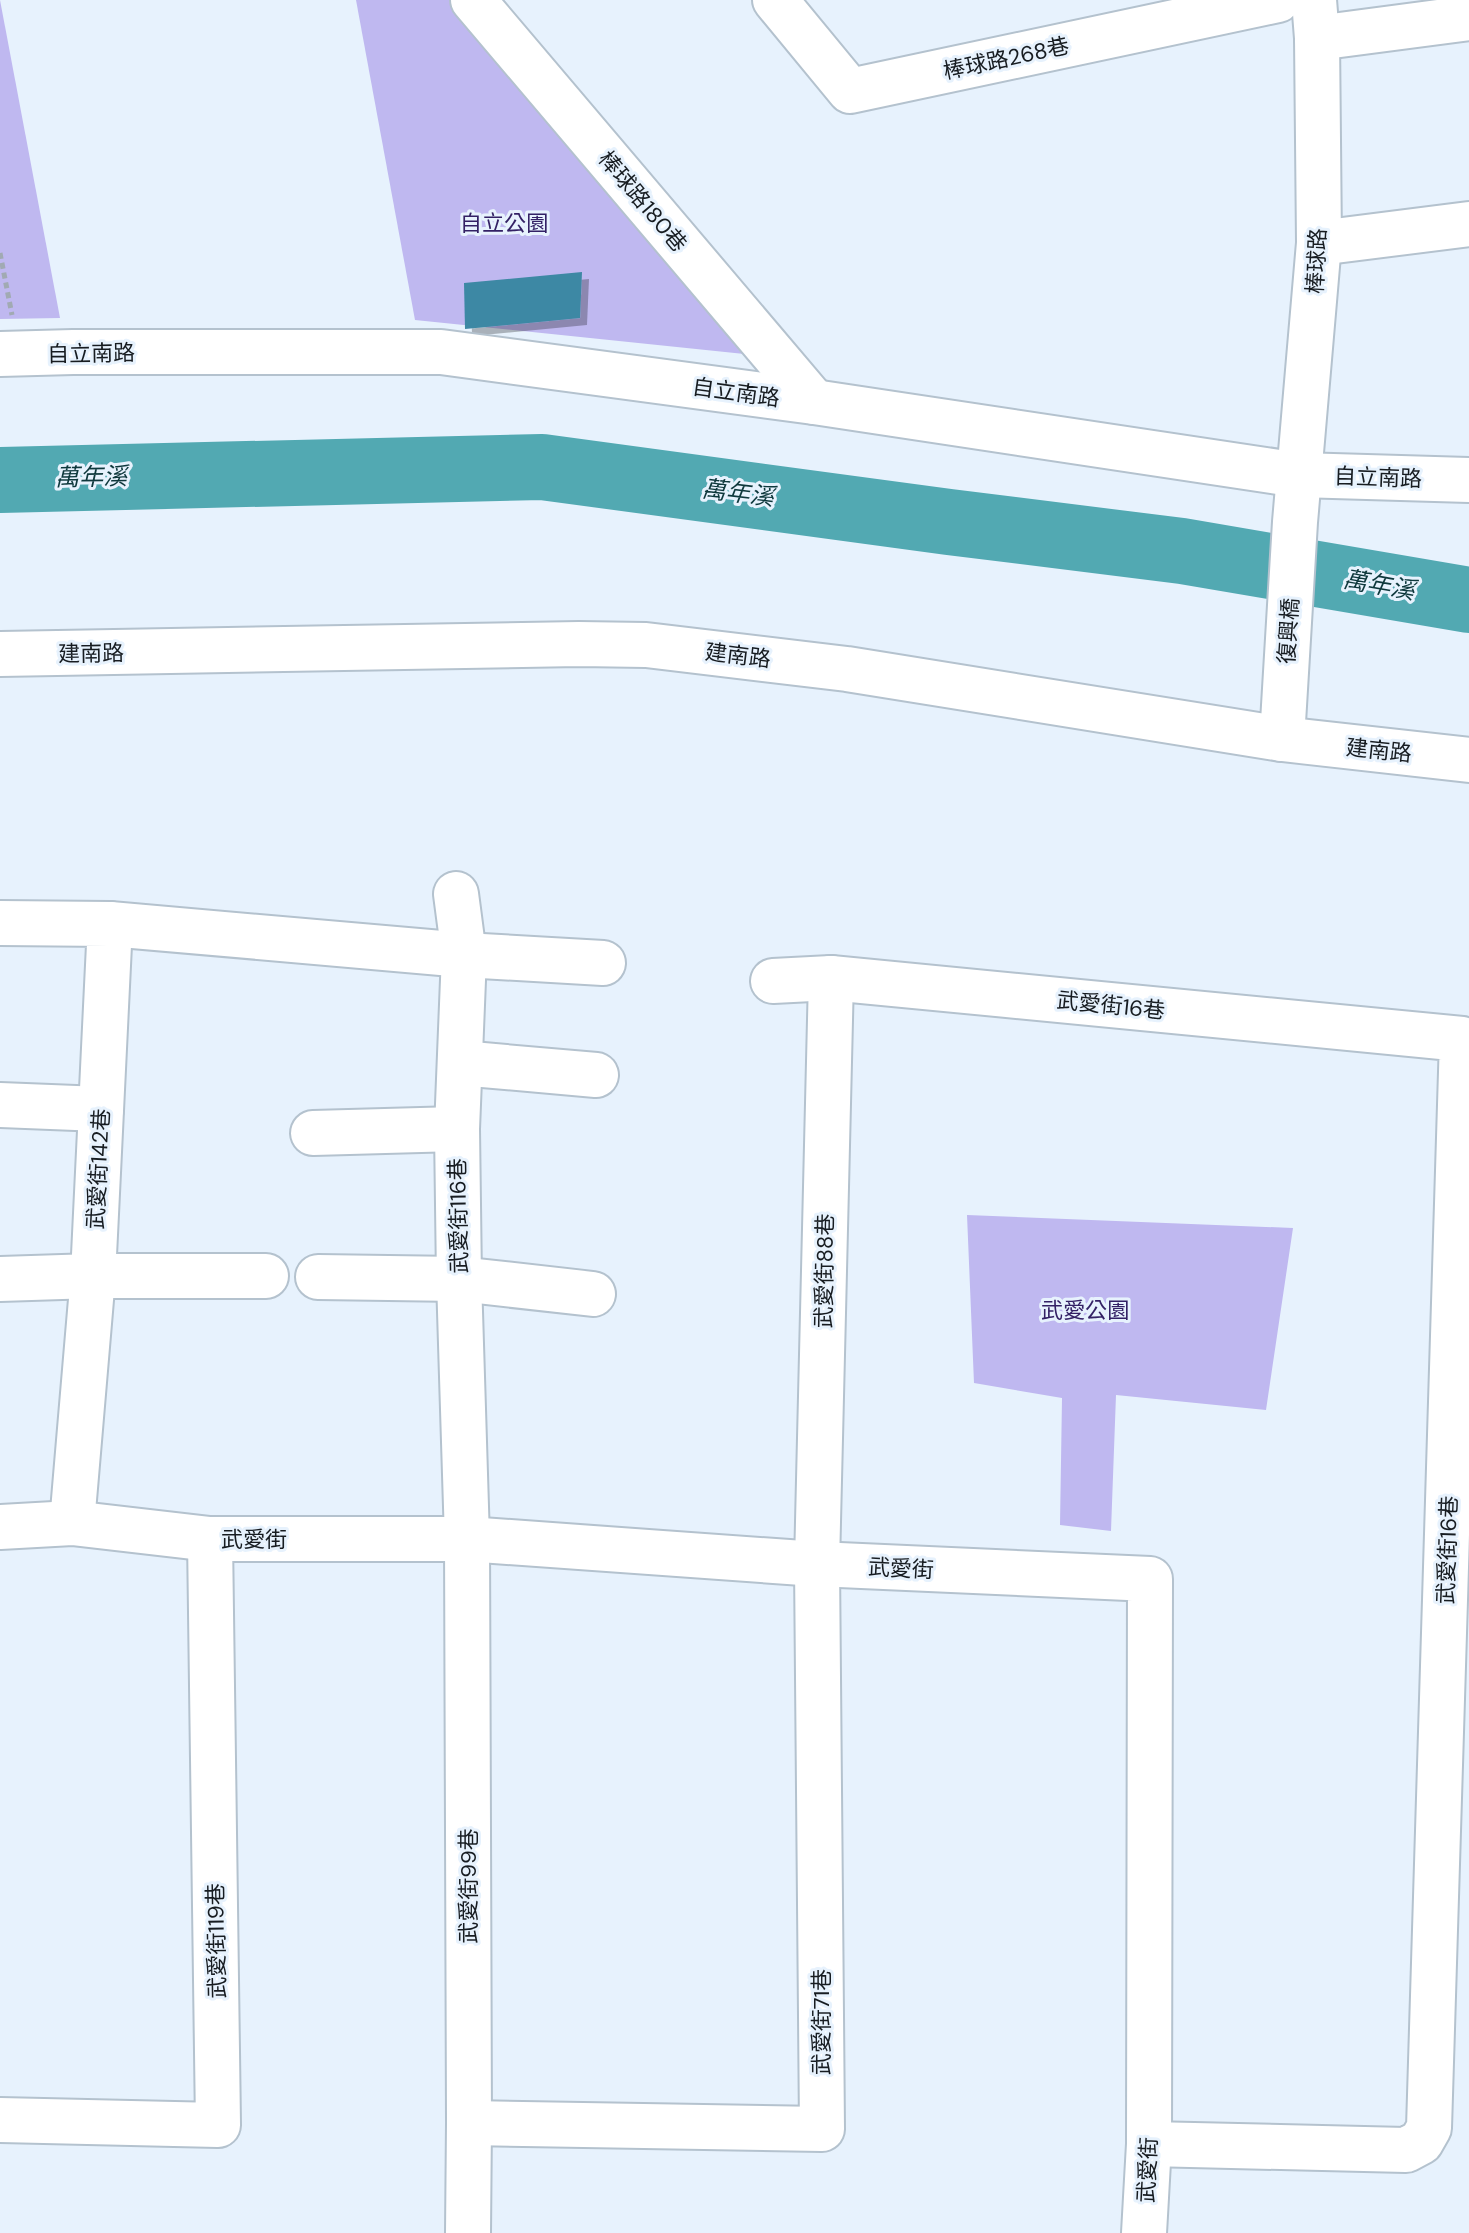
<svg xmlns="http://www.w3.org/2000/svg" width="1469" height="2233" font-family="'DM Sans','Noto Sans TC',sans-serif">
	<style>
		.green { fill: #bfb8f0 }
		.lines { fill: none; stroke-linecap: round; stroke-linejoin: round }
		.river { stroke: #52a9b2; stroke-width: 66 }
		.building { fill: #3e88a4; filter: url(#shadow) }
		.minor-casing { stroke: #b4c2ce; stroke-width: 48 }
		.path { stroke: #a1aab3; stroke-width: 5; stroke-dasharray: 6 4; stroke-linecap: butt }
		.minor { stroke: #fff; stroke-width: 44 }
		.labels { text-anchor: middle; stroke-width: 6; stroke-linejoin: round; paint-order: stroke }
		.street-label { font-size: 22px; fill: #171c21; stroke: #e7f2fd }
		.park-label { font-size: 22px; fill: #332165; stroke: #e7f2fd }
		.water-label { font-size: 24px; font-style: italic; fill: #0e383c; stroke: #e7f2fd }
	</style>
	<defs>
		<filter id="shadow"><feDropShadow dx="7" dy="7" stdDeviation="0" flood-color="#0004"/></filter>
	</defs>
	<rect width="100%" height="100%" fill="#e7f2fd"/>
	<g class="green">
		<polygon points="0,0 60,318 0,319"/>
		<polygon points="356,0 452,0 754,355 415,320"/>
		<polygon points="967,1215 1293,1228 1266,1410 1116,1395 1111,1531 1060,1525 1062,1398 974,1383"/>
	</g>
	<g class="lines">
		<polyline class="river" points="0,480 542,467 949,522 1182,551 1469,600"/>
	</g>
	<polygon class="building" points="582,272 580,318 465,329 464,283"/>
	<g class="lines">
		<g class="minor-casing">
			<g id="minor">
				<polyline points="473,0 814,402"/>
				<polyline points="775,0 850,91 1278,0"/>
				<polyline points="1317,38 1469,18"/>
				<polyline points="1319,243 1469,224"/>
				<polyline points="0,354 73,352 441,352 814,402 1299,475 1469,480"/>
				<polyline points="0,654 579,644 646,645 847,669 1282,739 1469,760"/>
				<polyline points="1282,739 1295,522 1319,243 1317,38 1314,0"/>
				<polyline points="456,894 464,955 457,1129 459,1279 467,1539 469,2123 468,2233"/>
				<polyline points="0,923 110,924 93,1276 72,1523"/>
				<polyline points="110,924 464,955 603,963"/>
				<polyline points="773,981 831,978 1462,1039 1429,2128 1421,2142 1406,2150 1149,2144"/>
				<polyline points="460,1063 596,1075"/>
				<polyline points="0,1105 101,1109"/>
				<polyline points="313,1133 457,1129"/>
				<polyline points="318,1277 459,1279 593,1294"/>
				<polyline points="0,1279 93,1276 266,1276"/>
				<polyline points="0,1527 72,1523 210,1539 467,1539 817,1564 1150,1579 1149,2144 1144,2233"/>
				<polyline points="0,2120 218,2125 210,1539"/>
				<polyline points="469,2123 822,2129 817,1564 831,978"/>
			</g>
		</g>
		<polyline class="path" points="0,253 12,315"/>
		<use href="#minor" class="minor"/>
	</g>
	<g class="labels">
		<g class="street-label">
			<text transform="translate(1006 58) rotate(-12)" y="8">棒球路268巷</text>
			<text transform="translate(643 201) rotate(50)" y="8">棒球路180巷</text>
			<text transform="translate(1316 261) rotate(-87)" y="8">棒球路</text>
			<text transform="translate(91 353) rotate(-1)" y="8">自立南路</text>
			<text transform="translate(736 392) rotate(8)" y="8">自立南路</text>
			<text transform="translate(1378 477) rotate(2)" y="8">自立南路</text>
			<text transform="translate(1288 631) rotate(-86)" y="8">復興橋</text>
			<text transform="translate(91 653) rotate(-1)" y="8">建南路</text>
			<text transform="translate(738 655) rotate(7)" y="8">建南路</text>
			<text transform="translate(1379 750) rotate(6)" y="8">建南路</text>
			<text transform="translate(1111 1005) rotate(6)" y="8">武愛街16巷</text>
			<text transform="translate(98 1169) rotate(-87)" y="8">武愛街142巷</text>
			<text transform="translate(458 1216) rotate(-91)" y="8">武愛街116巷</text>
			<text transform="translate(824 1271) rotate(-89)" y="8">武愛街88巷</text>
			<text x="254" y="1547">武愛街</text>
			<text transform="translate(1447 1550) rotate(-88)" y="8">武愛街16巷</text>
			<text transform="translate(901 1568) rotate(3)" y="8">武愛街</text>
			<text transform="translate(468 1886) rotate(-90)" y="8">武愛街99巷</text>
			<text transform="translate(216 1941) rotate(-91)" y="8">武愛街119巷</text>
			<text transform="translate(821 2022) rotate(-90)" y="8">武愛街71巷</text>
			<text transform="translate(1147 2170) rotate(-87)" y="8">武愛街</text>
		</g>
		<g class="park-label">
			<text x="504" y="231">自立公園</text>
			<text x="1085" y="1318">武愛公園</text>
		</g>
		<g class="water-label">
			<text transform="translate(91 477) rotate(-1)" y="8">萬年溪</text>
			<text transform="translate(738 493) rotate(7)" y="8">萬年溪</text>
			<text transform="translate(1379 585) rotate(10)" y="8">萬年溪</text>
		</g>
	</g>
</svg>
